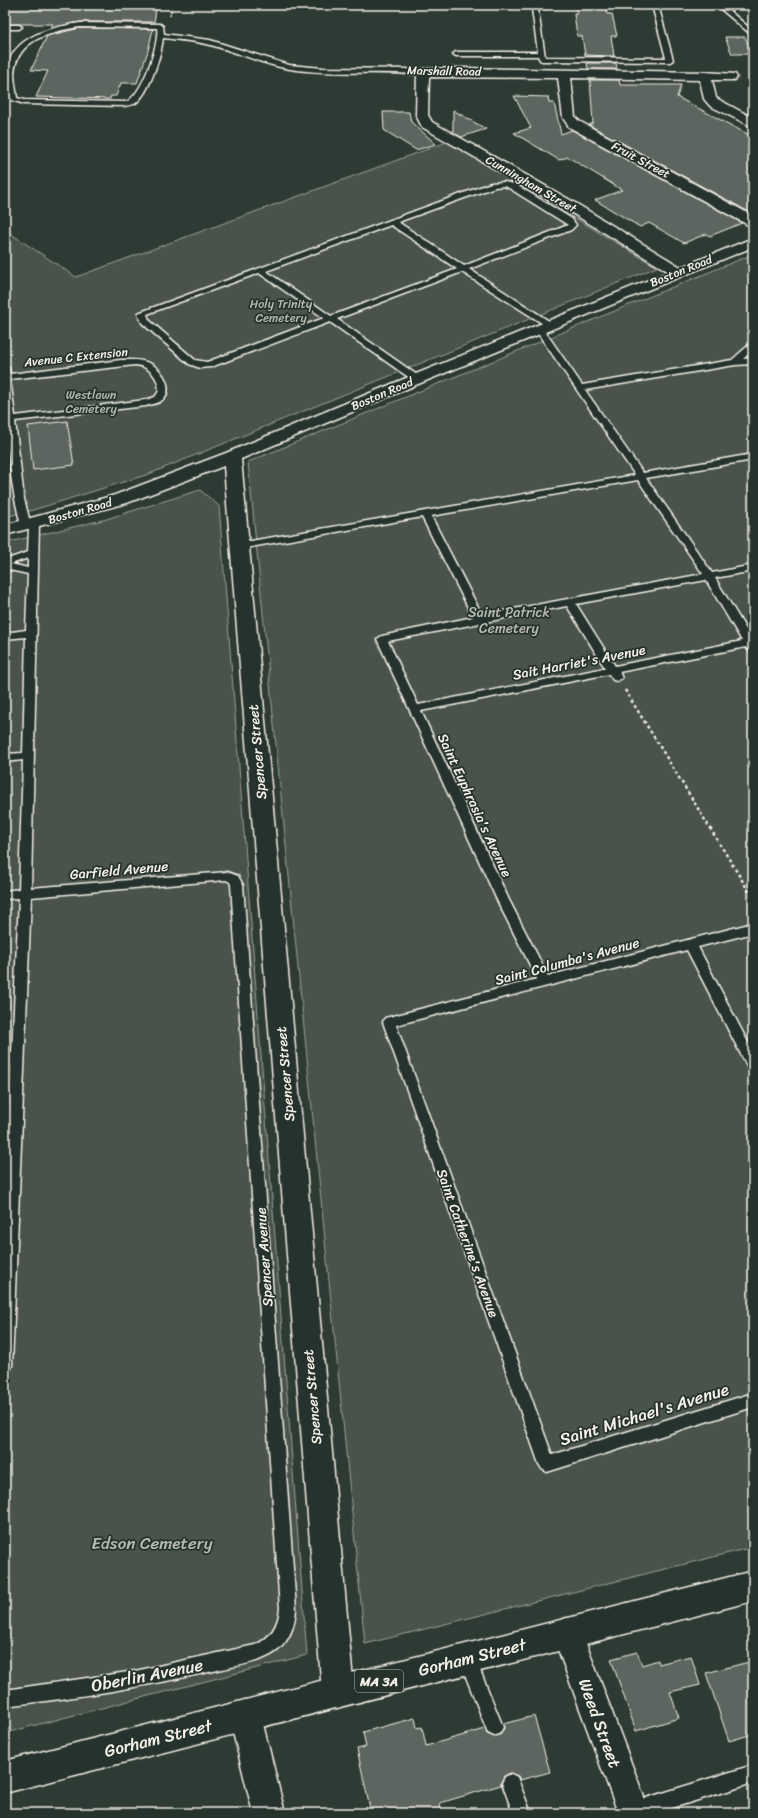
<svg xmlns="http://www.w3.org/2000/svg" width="758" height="1818" font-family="Sriracha,sans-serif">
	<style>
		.green { fill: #48524c; stroke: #9ea29a }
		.building { fill: #5c655e; stroke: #f4f1e8 }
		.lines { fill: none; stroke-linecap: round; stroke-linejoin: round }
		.lane-casing { stroke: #f4f1e8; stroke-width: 3 }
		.street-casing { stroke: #f4f1e8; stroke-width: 3 }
		.secondary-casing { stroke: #f4f1e8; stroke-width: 3 }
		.primary-casing { stroke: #f4f1e8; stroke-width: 3 }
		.path-far1 { stroke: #f4f1e8; stroke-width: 1.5; stroke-dasharray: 2 2; stroke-linecap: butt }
		.path { stroke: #f4f1e8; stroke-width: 2.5; stroke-dasharray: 3 3; stroke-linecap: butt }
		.lane { fill: #26332d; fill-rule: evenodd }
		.street { fill: #26332d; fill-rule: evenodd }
		.secondary { fill: #26332d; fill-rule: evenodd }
		.primary { fill: #26332d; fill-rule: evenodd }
		.labels { text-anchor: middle; stroke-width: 3.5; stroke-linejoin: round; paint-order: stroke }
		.far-street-label { font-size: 12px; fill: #f4f1e8; stroke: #26332d }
		.far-park-label { font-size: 12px; fill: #b8b9b1; stroke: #26332d }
		.shield { fill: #26332d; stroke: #b6b8b0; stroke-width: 1 }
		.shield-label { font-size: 13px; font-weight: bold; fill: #f4f1e8 }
		.park-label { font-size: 14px; fill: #b8b9b1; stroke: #26332d }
		.street-label { font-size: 14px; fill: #f4f1e8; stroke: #26332d }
		.near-street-label { font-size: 17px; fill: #f4f1e8; stroke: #26332d }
		.near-park-label { font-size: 17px; fill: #b8b9b1; stroke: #26332d }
	</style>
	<rect width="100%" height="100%" fill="#2e3b34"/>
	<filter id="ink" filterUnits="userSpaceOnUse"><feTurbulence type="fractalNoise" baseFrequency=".025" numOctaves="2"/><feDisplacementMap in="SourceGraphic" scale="8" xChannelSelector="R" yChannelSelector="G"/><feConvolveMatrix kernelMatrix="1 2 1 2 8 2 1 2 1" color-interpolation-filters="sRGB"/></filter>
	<g filter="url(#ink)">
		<g class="green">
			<polygon points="447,142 657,267 149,474 33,510 5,517 5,230 76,277"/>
			<polygon points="753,254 753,1547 365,1644 248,462"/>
			<polygon points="200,490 219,506 307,1655 5,1733 5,543 103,520"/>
		</g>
		<g class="building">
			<polygon points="5,5 157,5 154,22 80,22 51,28 53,24 5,24"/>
			<polygon points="576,5 606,6 607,14 612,14 617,36 611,36 614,56 585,55 582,36 577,36 574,14 577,14"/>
			<polygon points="80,28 153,29 148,51 137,83 121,83 116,96 111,96 110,99 36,97 48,71 31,70 47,36"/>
			<polygon points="725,37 745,37 752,54 732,54"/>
			<polygon points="587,63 616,63 617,69 588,69"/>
			<polygon points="590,80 619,80 620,85 681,85 677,97 753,137 753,214 589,125 593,123"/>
			<polygon points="514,96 548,97 549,103 554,103 561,134 572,130 742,223 710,236 706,234 684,243 649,223 640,227 595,200 622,190 568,157 559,160 514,133 531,128"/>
			<polygon points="453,110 486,129 461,137 453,132"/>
			<polygon points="383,112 409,112 411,122 436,144 416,150 384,130"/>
			<polygon points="67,421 74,465 33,470 28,426"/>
			<polygon points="637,1652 642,1665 658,1660 659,1664 691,1656 700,1685 670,1692 679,1718 636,1731 611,1659"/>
			<polygon points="753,1661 753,1734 729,1741 706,1673"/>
			<polygon points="534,1716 550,1772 520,1780 518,1776 510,1773 504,1776 501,1782 501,1785 440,1803 442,1813 371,1813 357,1749 366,1747 363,1732 415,1718 417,1728 422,1727 426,1746 485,1729 487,1734 495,1737 501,1734 504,1728 503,1724"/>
		</g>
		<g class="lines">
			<g class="lane-casing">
				<g id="lane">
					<polygon points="548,5 562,5 538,10 545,57 666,58 652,5 658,5 673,60 670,62 542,61 540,60 538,56 456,56 453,54 456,52 538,52 532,9"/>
					<polygon points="722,8 726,8 753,31 753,36 722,10"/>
					<path d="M80 23 160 24 163 26 164 34 210 40 289 65 323 68 406 69 423 71 426 73 423 75C379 70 334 76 290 69 264 65 240 53 214 46 198 41 180 40 163 38 161 55 150 91 137 102 134 105 129 105 125 106L24 104 12 100C9 95 9 88 8 82 2 39 47 28 80 23ZM80 27 157 28C160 43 141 99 125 102L24 100 17 98C16 90 14 81 14 73 17 39 52 31 80 27Z"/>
					<polygon points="5,25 19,25 22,27 19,29 5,29"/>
					<path d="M504 182 515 184 572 219 576 225 571 230 469 269 555 325 554 327H548L462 272 337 319 420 377V381H414L330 322 211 367 200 368 189 364 142 323 138 313 491 183ZM504 186 509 188 568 225 464 266 398 222 495 187ZM391 225 457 269 331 316 266 271ZM259 273 324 318 207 362 195 360 149 320 147 314Z"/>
					<path d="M539 326 542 327 582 385 732 360 750 344 753 343V350L743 359 753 358V364L735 365 585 390 643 473 753 454V460L646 478 712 573 753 565V571L715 578 753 641V652L749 651 746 647 619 672 622 678 617 681 613 680 609 674 421 711 509 900 548 976 753 923V933L698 947 753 1052V1069L748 1068 687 950 396 1025 552 1455 753 1393V1407L547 1472 542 1469 539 1464 383 1022 385 1018 389 1017 537 979 497 900 377 639 382 636 473 617 422 517 239 549 234 546 239 543 635 475 535 329ZM638 480 703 574 482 615 431 516ZM706 580 742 641 615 666 576 604ZM567 606 605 668 418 705 388 641Z"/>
					<path d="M121 360C131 360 140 359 149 363 162 368 176 390 161 401 157 404 151 404 146 406L15 421 24 499 30 522 34 520 39 523 31 888 227 872 238 876 243 885 296 1609C295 1624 290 1640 278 1650 262 1663 238 1665 218 1670 148 1686 77 1698 5 1706V1690L135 1671 255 1645C271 1638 278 1626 280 1609L231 885 230 882 226 880 31 897 12 1366 10 1371 5 1373V1202L11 1064H5V1054L12 1053 19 898 5 899V891L19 889 23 760 5 762V754L23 753 26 637 5 639V633L26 630 28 574 5 569V560L28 552 29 527H23L21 525C7 473 5 419 5 365L9 368 10 374ZM135 365C149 366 159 377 159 391L155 397 145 400 15 416 10 379ZM28 558V568L11 564Z"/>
					<polygon points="467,1651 473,1653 503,1727 500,1733 494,1736 488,1733 459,1659 461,1653"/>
					<polygon points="753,1765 753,1783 656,1813 618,1813 621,1807 627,1804"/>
					<polygon points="511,1774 517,1777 531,1813 513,1813 502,1783 505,1777"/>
				</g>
			</g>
			<g class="street-casing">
				<g id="street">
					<polygon points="460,68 705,72 735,74 737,77 735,80 712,80 716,98 753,118 753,127 710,106 704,99 700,80 571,78 575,117 579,121 753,216 753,226 748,225 569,127 563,118 558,78 429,77 428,115 432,122 572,201 684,269 686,272 684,275 679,276 674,275 562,207 422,127 416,115 417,73 419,70 423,69"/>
					<polygon points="567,1618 578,1622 650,1813 618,1813 552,1633 556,1622"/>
					<polygon points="245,1700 256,1705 261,1716 285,1813 253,1813 229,1716 234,1705"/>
				</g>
			</g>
			<g class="secondary-casing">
				<polygon id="secondary" points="753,238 753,247 423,382 241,459 354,1692 349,1703 338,1708 327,1703 322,1692 224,466 127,503 5,535 5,525 115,495 226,453 411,376"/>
			</g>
			<g class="primary-casing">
				<polygon id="primary" points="753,1571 753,1601 5,1793 5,1761"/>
			</g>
			<polyline class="path-far1" points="170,16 172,5"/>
			<polyline class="path" points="625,690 753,898"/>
			<use href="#lane" class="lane"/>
			<use href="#street" class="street"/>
			<use href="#secondary" class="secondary"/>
			<use href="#primary" class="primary"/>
		</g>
	</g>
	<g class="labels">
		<g class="far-street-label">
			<text transform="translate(444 71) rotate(1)" y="4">Marshall Road</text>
			<text transform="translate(641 160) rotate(28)" y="4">Fruit Street</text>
			<text transform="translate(531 184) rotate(30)" y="4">Cunningham Street</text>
			<text transform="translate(681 271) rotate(-22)" y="4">Boston Road</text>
			<text transform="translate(76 357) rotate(-6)" y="4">Avenue C Extension</text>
			<text transform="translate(382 394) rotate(-23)" y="4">Boston Road</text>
			<text transform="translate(80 511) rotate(-16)" y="4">Boston Road</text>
		</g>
		<g class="far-park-label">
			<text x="281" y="308">Holy Trinity<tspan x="281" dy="14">Cemetery</tspan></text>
			<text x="91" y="399">Westlawn<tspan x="91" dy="14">Cemetery</tspan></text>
		</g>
		<rect class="shield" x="355" y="1670" width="48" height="22" rx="3"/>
		<g class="shield-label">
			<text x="379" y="1686">MA 3A</text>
		</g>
		<g class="park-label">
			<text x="509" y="617">Saint Patrick<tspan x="509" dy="16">Cemetery</tspan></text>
		</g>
		<g class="street-label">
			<text transform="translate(579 662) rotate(-11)" y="5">Sait Harriet's Avenue</text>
			<text transform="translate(257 752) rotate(-95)" y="5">Spencer Street</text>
			<text transform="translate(475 805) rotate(65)" y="5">Saint Euphrasia's Avenue</text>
			<text transform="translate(119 870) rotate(-5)" y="5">Garfield Avenue</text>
			<text transform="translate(567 961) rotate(-15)" y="5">Saint Columba's Avenue</text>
			<text transform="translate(285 1074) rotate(-95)" y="5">Spencer Street</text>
			<text transform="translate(468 1243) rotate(70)" y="5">Saint Catherine's Avenue</text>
			<text transform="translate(264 1257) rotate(-94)" y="5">Spencer Avenue</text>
			<text transform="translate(312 1397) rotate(-95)" y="5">Spencer Street</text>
		</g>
		<g class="near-street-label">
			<text transform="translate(644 1414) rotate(-17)" y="6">Saint Michael's Avenue</text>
			<text transform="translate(472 1657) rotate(-14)" y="6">Gorham Street</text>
			<text transform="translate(147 1675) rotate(-11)" y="6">Oberlin Avenue</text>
			<text transform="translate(600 1723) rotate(70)" y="6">Weed Street</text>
			<text transform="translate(158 1738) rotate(-14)" y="6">Gorham Street</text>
		</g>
		<g class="near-park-label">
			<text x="152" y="1549">Edson Cemetery</text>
		</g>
	</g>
	<rect width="758" height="1818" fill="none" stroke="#26332d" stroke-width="20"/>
	<rect x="10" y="10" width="738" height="1798" fill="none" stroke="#f4f1e8" stroke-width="1.5" filter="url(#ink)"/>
</svg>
